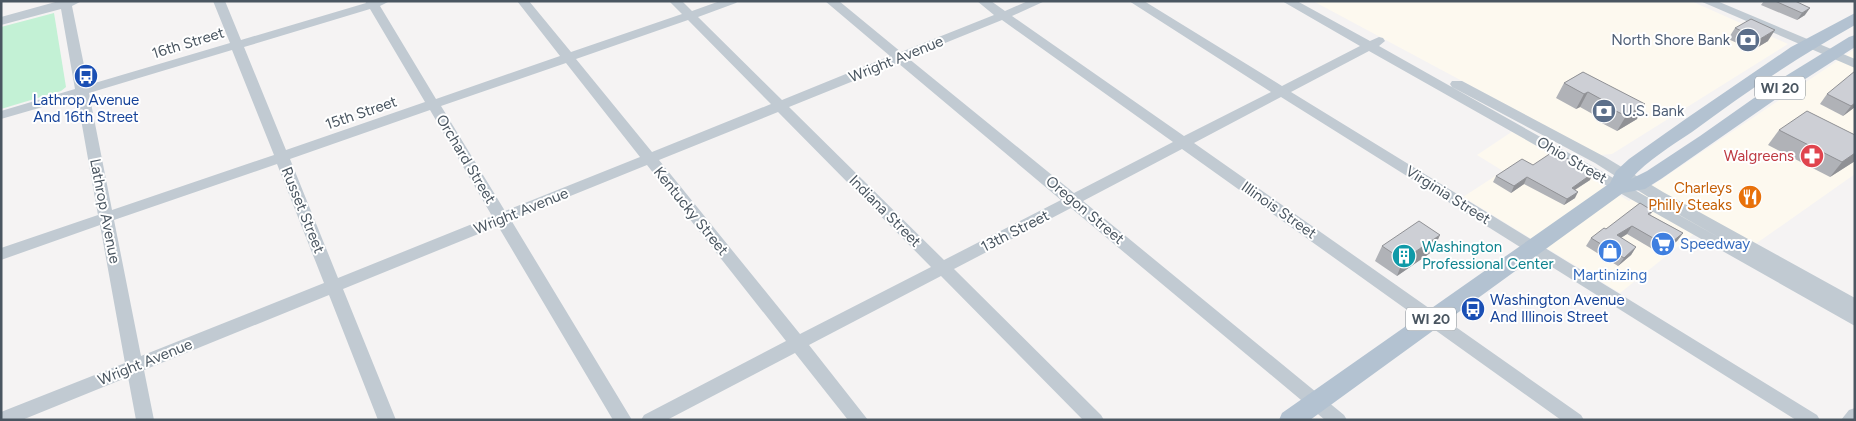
<svg xmlns="http://www.w3.org/2000/svg" width="1856" height="421" font-family="Figtree,sans-serif">
	<style>
		.commercial { fill: #fdf9ef }
		.green { fill: #c3f1d5 }
		.lines { fill: none; stroke-linecap: round; stroke-linejoin: round }
		.minor { fill: #c1cad2; fill-rule: evenodd }
		.major { fill: #b3c2d1; fill-rule: evenodd }
		.wall { fill: #b0b2b7 }
		.shaded-wall { fill: #909195 }
		.building { fill: #cdcfd5; stroke: #909195 }
		.labels { text-anchor: middle; stroke-width: 4; stroke-linejoin: round; paint-order: stroke }
		.shield { fill: #fff; stroke: #808990; stroke-width: 1 }
		.shield-label { font-size: 14px; font-weight: bold; fill: #4a5661 }
		.service-label { font-size: 15px; fill: #4e5e75; stroke: #fff; text-anchor: end }
		.street-label { font-size: 15px; fill: #4a5661; stroke: #fff }
		.transit-label { font-size: 15px; fill: #164399; stroke: #fff }
		.health-label { font-size: 15px; fill: #be3a42; stroke: #fff; text-anchor: end }
		.food-label { font-size: 15px; fill: #c56008; stroke: #fff; text-anchor: end }
		.shop-label { font-size: 15px; fill: #366cbe; stroke: #fff; text-anchor: start }
		.culture-label { font-size: 15px; fill: #0d838f; stroke: #fff; text-anchor: start }
	</style>
	<rect width="100%" height="100%" fill="#f5f3f3"/>
	<g class="commercial">
		<polygon points="1313,1 1691,1 1788,44 1612,154 1600,155"/>
		<polygon points="1855,49 1855,174 1754,245 1710,221 1620,293 1463,197 1503,171 1477,155 1513,131 1629,201"/>
	</g>
	<polygon class="green" points="54,13 66,87 61,91 1,109 1,27"/>
	<g class="lines">
		<g class="minor">
			<path d="M82 1 72 6 88 85 230 43 213 1H225L241 40 366 3 365 1H390L380 6 436 99 560 56 517 1H529L571 52 682 14 669 1H682L692 11 720 1H738L736 3 698 17 782 100 890 56 825 1H839L901 52 994 15 977 1H991L1005 11 1028 1H1045L1012 16 1184 136 1271 92 1129 1H1144L1282 86 1360 46 1282 1H1297L1370 41 1379 37 1383 38 1385 41 1379 46 1727 242 1653 200 1595 163 1452 87 1450 84 1452 81H1462L1605 157 1663 192 1855 298V326L1369 51 1291 92 1817 415 1820 420H1796L1281 97 1194 143 1581 415 1584 420H1561L1182 149 1083 201 1344 415 1347 420H1325L1071 208 954 269 1101 415 1104 420H1083L941 276 809 345 868 420H848L795 353 667 420H641L644 415 786 341 647 165 511 220 632 420H613L498 226 343 289 396 420H378L329 295 144 370 154 420H136L128 377 22 420H1V412L125 363 100 225 1 260V248L98 215 77 97 1 119V111L75 89 61 9 1 25V17L59 1ZM370 9 425 102 286 150 244 47ZM688 20 771 104 652 152 576 59ZM1002 20 1173 142 1074 193 908 58ZM232 50 274 155 112 210 89 93ZM566 63 640 157 505 211 441 106ZM898 63 1061 200 944 260 789 107ZM430 110 492 216 338 278 290 159ZM778 112 931 267 800 334 659 160ZM277 164 324 283 141 356 114 220Z"/>
			<polygon points="1700,1 1717,1 1855,59 1855,68"/>
			<polygon points="1855,408 1855,420 1841,420 1849,410"/>
		</g>
		<path class="major" d="M1855 13V25C1798 57 1744 93 1692 132 1671 146 1648 160 1631 179L1647 171 1700 136 1784 77 1849 37 1855 35V47L1796 85 1661 179 1645 189 1623 193 1310 420H1279L1282 413 1610 183 1616 171 1629 159 1687 118 1791 47Z"/>
	</g>
	<g class="wall">
		<polygon points="1764,1 1795,1 1805,15 1797,20 1761,5"/>
		<polygon points="1735,28 1768,41 1753,50 1728,39"/>
		<polygon points="1583,72 1637,119 1617,131 1596,120 1598,117 1580,107 1576,109 1556,98 1564,83"/>
		<polygon points="1827,94 1855,107 1843,116 1820,104"/>
		<polygon points="1779,130 1855,135 1855,161 1830,177 1768,145"/>
		<polygon points="1496,176 1590,180 1575,190 1575,198 1564,205 1524,184 1511,193 1493,182"/>
		<polygon points="1653,211 1650,215 1683,233 1677,241 1661,254 1627,234 1621,238 1636,247 1631,255 1618,266 1586,246 1591,238 1606,229"/>
		<polygon points="1382,246 1433,251 1397,276 1375,261"/>
	</g>
	<g class="shaded-wall">
		<polygon points="1810,8 1805,15 1797,20 1802,13"/>
		<polygon points="1775,30 1768,41 1753,50 1760,39"/>
		<polygon points="1588,92 1580,107 1576,109 1584,94"/>
		<polygon points="1855,103 1855,107 1843,116 1851,106"/>
		<polygon points="1645,104 1637,119 1617,131 1626,116"/>
		<polygon points="1855,153 1855,161 1830,177 1842,162"/>
		<polygon points="1593,173 1590,180 1568,194 1572,188"/>
		<polygon points="1527,177 1524,184 1511,193 1514,186"/>
		<polygon points="1578,192 1575,198 1564,205 1567,199"/>
		<polygon points="1632,226 1627,234 1612,243 1617,235"/>
		<polygon points="1683,233 1677,241 1661,254 1667,246"/>
		<polygon points="1440,235 1433,251 1397,276 1403,260"/>
		<polygon points="1636,247 1631,255 1618,266 1624,258"/>
	</g>
	<g class="building">
		<polygon points="1775,1 1795,1 1810,8 1802,13"/>
		<polygon points="1751,19 1775,30 1760,39 1735,28"/>
		<polygon points="1855,71 1855,103 1851,106 1827,94"/>
		<polygon points="1583,72 1645,104 1626,116 1604,105 1608,103 1588,92 1584,94 1564,83"/>
		<polygon points="1807,111 1855,135 1855,153 1842,162 1779,130"/>
		<polygon points="1554,151 1593,173 1572,188 1578,192 1567,199 1527,177 1514,186 1496,176 1522,159 1533,165"/>
		<polygon points="1640,203 1653,211 1648,214 1683,233 1667,246 1632,226 1617,235 1636,247 1624,258 1591,238 1604,228 1606,229"/>
		<polygon points="1419,221 1440,235 1403,260 1382,246"/>
	</g>
	<defs>
		<g id="bank-disc" transform="scale(1.25)"><circle r="9.5" fill="#5c6f8a" stroke="#fff"/><path d="M-6-4H6V4H-6ZM0-2.3a2.3 2.3 0 1 0 0 4.6a2.3 2.3 0 1 0 0-4.6Z" fill="#fff"/></g>
		<g id="bus-disc" transform="scale(1.25)"><circle r="9.5" fill="#1a4fb4" stroke="#fff"/><path d="M-5-6H5V4H4V6H2V4H-2V6H-4V4H-5ZM-3.5-4V0h7V-4ZM-3.5 1.2v1.5H-2V1.2ZM2 1.2v1.5H3.5V1.2Z" fill="#fff"/></g>
		<g id="pharmacy-disc" transform="scale(1.25)"><circle r="9.5" fill="#e0444e" stroke="#fff"/><path d="M-2-6h4v4h4v4h-4v4h-4v-4h-4v-4h4Z" fill="#fff"/></g>
		<g id="restaurant-disc" transform="scale(1.25)"><circle r="9.5" fill="#e8710a" stroke="#fff"/><path d="M-5-6h1v4h1v-4h1v4h1v-4h1v5L-1.5 .5V6h-2V.5L-5-1ZM5-6V6H3V1.5H1.5Q1.5-4 5-6Z" fill="#fff"/></g>
		<g id="supermarket-disc" transform="scale(1.25)"><circle r="9.5" fill="#3f7fe0" stroke="#fff"/><path d="M-6-5.5h2.5l.6 2H6L4.5 2H-2.5L-4.4-4H-6ZM-1.5 3.2a1.3 1.3 0 1 0 .1 0ZM3 3.2a1.3 1.3 0 1 0 .1 0Z" fill="#fff"/></g>
		<g id="shop-disc" transform="scale(1.25)"><circle r="9.5" fill="#3f7fe0" stroke="#fff"/><path d="M-5-2.5h2.3a2.7 3.5 0 0 1 5.4 0H5L5.5 6h-11ZM-1.5-2.5h3a1.5 2.3 0 0 0-3 0Z" fill="#fff"/></g>
		<g id="building-disc" transform="scale(1.25)"><circle r="9.5" fill="#0f9aa8" stroke="#fff"/><path d="M-4-6H4V6H1V3H-1V6H-4ZM-2.5-4.3h1.7v1.8h-1.7ZM.8-4.3h1.7v1.8H.8ZM-2.5-1h1.7V.8h-1.7ZM.8-1h1.7V.8H.8Z" fill="#fff"/></g>
	</defs>
	<g fill-rule="evenodd">
		<use href="#bank-disc" x="1748" y="40"/>
		<use href="#bus-disc" x="86" y="76"/>
		<use href="#bank-disc" x="1604" y="111"/>
		<use href="#pharmacy-disc" x="1812" y="156"/>
		<use href="#restaurant-disc" x="1750" y="197"/>
		<use href="#supermarket-disc" x="1663" y="244"/>
		<use href="#shop-disc" x="1610" y="251"/>
		<use href="#building-disc" x="1404" y="256"/>
		<use href="#bus-disc" x="1473" y="309"/>
	</g>
	<g class="labels">
		<g class="shield">
			<rect x="1755" y="76.5" width="50" height="23" rx="4"/>
			<rect x="1406" y="307.5" width="50" height="23" rx="4"/>
		</g>
		<g class="shield-label">
			<text x="1780" y="93">WI 20</text>
			<text x="1431" y="324">WI 20</text>
		</g>
		<g class="service-label">
			<text x="1730" y="45">North Shore Bank</text>
			<text x="1622" y="116" text-anchor="start">U.S. Bank</text>
		</g>
		<g class="street-label">
			<text transform="translate(188 43) rotate(-17)" y="5">16th Street</text>
			<text transform="translate(896 59) rotate(-22)" y="5">Wright Avenue</text>
			<text transform="translate(361 113) rotate(-19)" y="5">15th Street</text>
			<text transform="translate(466 159) rotate(59)" y="5">Orchard Street</text>
			<text transform="translate(1572 160) rotate(30)" y="5">Ohio Street</text>
			<text transform="translate(1448 195) rotate(32)" y="5">Virginia Street</text>
			<text transform="translate(303 210) rotate(68)" y="5">Russet Street</text>
			<text transform="translate(1085 210) rotate(40)" y="5">Oregon Street</text>
			<text transform="translate(1279 210) rotate(35)" y="5">Illinois Street</text>
			<text transform="translate(105 211) rotate(79)" y="5">Lathrop Avenue</text>
			<text transform="translate(521 211) rotate(-22)" y="5">Wright Avenue</text>
			<text transform="translate(691 211) rotate(51)" y="5">Kentucky Street</text>
			<text transform="translate(885 211) rotate(45)" y="5">Indiana Street</text>
			<text transform="translate(1015 231) rotate(-27)" y="5">13th Street</text>
			<text transform="translate(145 362) rotate(-22)" y="5">Wright Avenue</text>
		</g>
		<g class="transit-label">
			<text x="86" y="105">Lathrop Avenue<tspan x="86" dy="17">And 16th Street</tspan></text>
			<text x="1490" y="305" text-anchor="start">Washington Avenue<tspan x="1490" dy="17">And Illinois Street</tspan></text>
		</g>
		<g class="health-label">
			<text x="1794" y="161">Walgreens</text>
		</g>
		<g class="food-label">
			<text x="1732" y="193">Charleys<tspan x="1732" dy="17">Philly Steaks</tspan></text>
		</g>
		<g class="shop-label">
			<text x="1680" y="249">Speedway</text>
			<text x="1610" y="280" text-anchor="middle">Martinizing</text>
		</g>
		<g class="culture-label">
			<text x="1422" y="252">Washington<tspan x="1422" dy="17">Professional Center</tspan></text>
		</g>
	</g>
	<rect width="1856" height="421" fill="none" stroke="#4a5661" stroke-width="5"/>
</svg>
